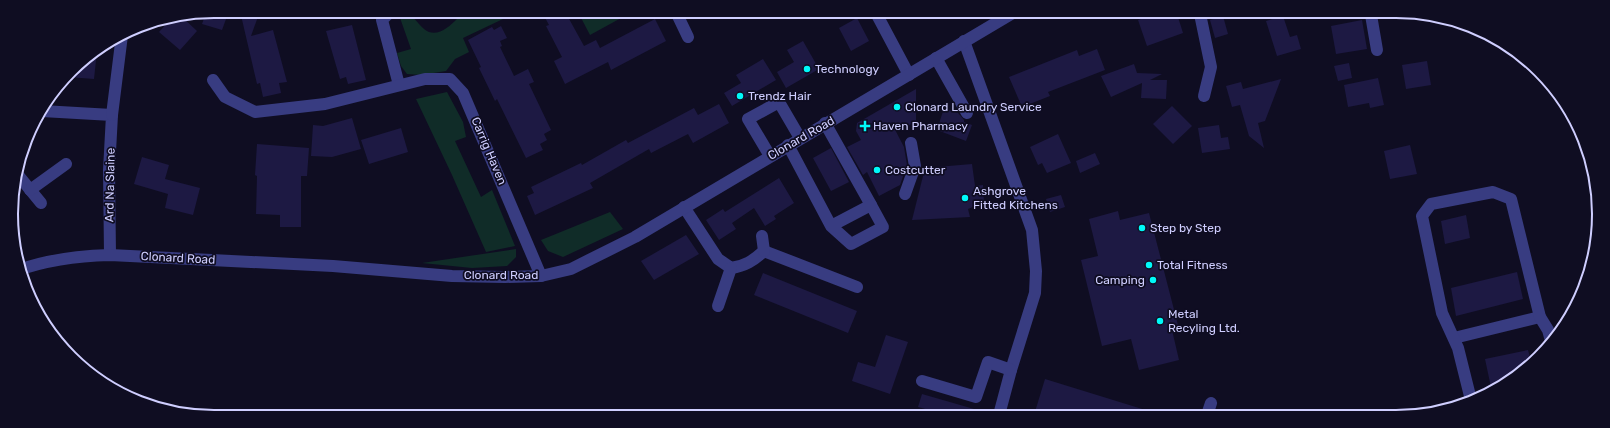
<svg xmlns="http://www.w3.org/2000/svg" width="1610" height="428" font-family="Rubik,sans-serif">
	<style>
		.green { fill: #102c28 }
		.building { fill: #1d1943 }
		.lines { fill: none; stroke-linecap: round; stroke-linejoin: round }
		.minor { stroke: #383c81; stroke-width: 12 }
		.poi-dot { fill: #00f9f9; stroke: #0f0d22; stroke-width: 1.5 }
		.labels { text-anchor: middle; stroke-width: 3.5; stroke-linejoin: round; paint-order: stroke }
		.poi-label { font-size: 12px; fill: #cfceff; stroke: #0f0d22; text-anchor: start }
		.street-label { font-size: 12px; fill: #cfceff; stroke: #0f0d22 }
		.rim { fill: none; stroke: #cfceff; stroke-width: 2 }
	</style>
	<rect width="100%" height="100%" fill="#0f0d22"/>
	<g class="green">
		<path d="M456 12H500L503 19 463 38 469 52 455 59 446 71 421 75 407 74 401 66 397 53 411 49 399 15 408 13C415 18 418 24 424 29 436 39 449 27 457 19Z"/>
		<polygon points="578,12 632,12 590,35"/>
		<polygon points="447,92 463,122 466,137 455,141 481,197 492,190 515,246 486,252 452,175 416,99"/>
		<polygon points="610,212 623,229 563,257 548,251 541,240"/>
		<polygon points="516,249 516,257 507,266 472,268 422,263"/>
	</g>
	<g class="building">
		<polygon points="214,11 229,11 222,30 202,24 206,13"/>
		<polygon points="240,11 260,11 251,36 273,30 287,82 279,83 281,93 263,97 260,83 257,84"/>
		<polygon points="542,12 568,12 568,17 584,46 596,40 600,48 655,19 666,41 611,70 608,62 565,84 554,61 562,57 546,26 549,25"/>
		<polygon points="1156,14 1177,14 1183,33 1147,46 1138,20"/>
		<polygon points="1223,16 1228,34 1215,38 1210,20"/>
		<polygon points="1283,16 1290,37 1297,35 1301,49 1277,56 1266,21"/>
		<polygon points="182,17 197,31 180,50 159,32 170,20"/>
		<polygon points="857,18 869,41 851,51 839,28"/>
		<polygon points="1362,20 1367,49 1336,54 1331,26"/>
		<polygon points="352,25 366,80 348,84 346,77 340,79 326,31"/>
		<polygon points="501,26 507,38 500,41 502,46 500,47 514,76 528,69 534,82 529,84 551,130 544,134 547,140 540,144 543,150 526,158 497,99 495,101 479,68 481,67 468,40 492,27 494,30"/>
		<polygon points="803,41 819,69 786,88 777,72 794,62 787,50"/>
		<polygon points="1097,49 1105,70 1048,92 1050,96 1022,107 1009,77 1077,50 1079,56"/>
		<polygon points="97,51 94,79 68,77 80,62"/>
		<polygon points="763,59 776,80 732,106 724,93 741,83 736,75"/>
		<polygon points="1427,61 1431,85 1406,89 1402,65"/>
		<polygon points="1349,63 1352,78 1338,81 1334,66"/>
		<polygon points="1134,64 1137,73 1162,74 1150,80 1167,80 1166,99 1141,98 1142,83 1111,97 1101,76"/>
		<polygon points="1378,78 1384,105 1370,108 1369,103 1348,107 1344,85"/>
		<polygon points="1281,79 1265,121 1258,123 1264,148 1249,136 1240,105 1232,107 1226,86 1241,82 1243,89"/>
		<polygon points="916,89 916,121 905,128 891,122 904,147 907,165 900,185 879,196 867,172 863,175 847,147 861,140 856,131 857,123"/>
		<polygon points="719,104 729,123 693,143 688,134 651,153 649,149 590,183 593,188 535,215 527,196 534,193 531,187 581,163 582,165 626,140 628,143 694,108 698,115"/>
		<polygon points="1172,106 1192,126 1173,144 1153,124"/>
		<polygon points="944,108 958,113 964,120 964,122 972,125 966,141 937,130"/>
		<polygon points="352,118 361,149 332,157 311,156 313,125 323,126"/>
		<polygon points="1219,125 1221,138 1228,137 1230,149 1202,153 1198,128"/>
		<polygon points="401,128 408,152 369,164 361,140"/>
		<polygon points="1058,134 1071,163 1047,173 1042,163 1038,165 1030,147"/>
		<polygon points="257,144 309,148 307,176 301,176 301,227 280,227 280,215 256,214 257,176 255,175"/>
		<polygon points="1410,145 1417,174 1390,179 1384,151"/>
		<polygon points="831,148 849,182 831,191 813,158"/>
		<polygon points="1095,153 1100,164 1080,173 1076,161"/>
		<polygon points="142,157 169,165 165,179 200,188 193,215 165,208 168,194 134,184"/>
		<polygon points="972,164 975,186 983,185 984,202 968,209 970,217 912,220 925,168"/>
		<polygon points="779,178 794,203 774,216 776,219 765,226 754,208 732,223 736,229 719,240 706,220 723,209 725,212"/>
		<polygon points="1061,195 1065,207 1050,212 1046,199"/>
		<polygon points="1118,211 1120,220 1149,213 1179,329 1172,330 1179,360 1139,370 1131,339 1102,346 1081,260 1098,256 1089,219"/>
		<polygon points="1466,215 1470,238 1445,244 1441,221"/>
		<polygon points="686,235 699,254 654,280 641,261"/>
		<polygon points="1517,272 1523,299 1456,316 1451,288"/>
		<polygon points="763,273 857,311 848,333 754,295"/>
		<polygon points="886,335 908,342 890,394 852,381 858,362 875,367"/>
		<polygon points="1528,350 1532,365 1530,366 1492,392 1485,359"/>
		<polygon points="1045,379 1152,412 1151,415 1034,415"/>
		<polygon points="922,394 981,411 981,415 943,414 918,407"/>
	</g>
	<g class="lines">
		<g class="minor">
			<polyline points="390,12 382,20 399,85"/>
			<polyline points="676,12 688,37"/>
			<polyline points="876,13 909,75"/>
			<polyline points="1200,14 1211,67 1204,96"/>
			<polyline points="1371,15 1377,50"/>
			<polyline points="964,41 1032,230 1036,271 1035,293 1011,370 999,415"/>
			<polyline points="936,58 967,113"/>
			<polyline points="213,80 225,97 255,112 325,104 425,79 450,79 463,93 541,276"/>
			<polyline points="42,111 112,115 109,170 110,255"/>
			<polyline points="112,115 122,35"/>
			<polyline points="825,123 871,205"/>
			<polyline points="788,145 831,226 851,244 883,227 871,205 831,226"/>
			<polyline points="770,156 748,119 779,102 800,138"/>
			<polyline points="18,175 41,203"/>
			<polyline points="30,190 66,164"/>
			<polyline points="905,194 915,166 911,143"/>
			<path d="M684 207 718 259 731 268C745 266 753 261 764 251L857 287"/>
			<polyline points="762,236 764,251"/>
			<path d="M19 270C49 259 79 256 110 255L333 266 452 276 505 277 541 276 571 269 635 237 1011 14"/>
			<polyline points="718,306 731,268"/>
			<polyline points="1454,338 1540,317"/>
			<polyline points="922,381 976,397 988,362 1011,370"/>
			<polyline points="1471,400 1458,348 1442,313 1422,216 1431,204 1493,192 1511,199 1540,317 1548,330 1551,341"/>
			<polyline points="1207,415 1211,403"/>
		</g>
	</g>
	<g class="poi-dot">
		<circle cx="807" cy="69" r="4"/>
		<circle cx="740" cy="96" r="4"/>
		<circle cx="897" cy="107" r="4"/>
		<path d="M863 120h4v4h4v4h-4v4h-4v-4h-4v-4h4z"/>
		<circle cx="877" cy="170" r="4"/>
		<circle cx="965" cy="198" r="4"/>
		<circle cx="1142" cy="228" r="4"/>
		<circle cx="1149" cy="265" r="4"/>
		<circle cx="1153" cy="280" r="4"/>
		<circle cx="1160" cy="321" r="4"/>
	</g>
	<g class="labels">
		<g class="poi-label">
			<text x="815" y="73">Technology</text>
			<text x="748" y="100">Trendz Hair</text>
			<text x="905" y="111">Clonard Laundry Service</text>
			<text x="873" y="130">Haven Pharmacy</text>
			<text x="885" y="174">Costcutter</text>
			<text x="973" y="195">Ashgrove<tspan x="973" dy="14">Fitted Kitchens</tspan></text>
			<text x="1150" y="232">Step by Step</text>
			<text x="1157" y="269">Total Fitness</text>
			<text x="1145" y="284" text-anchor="end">Camping</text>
			<text x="1168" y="318">Metal<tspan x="1168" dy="14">Recyling Ltd.</tspan></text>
		</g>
		<g class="street-label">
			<text transform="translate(801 138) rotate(-30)" y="4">Clonard Road</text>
			<text transform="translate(489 151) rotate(67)" y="4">Carrig Haven</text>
			<text transform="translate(110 185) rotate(-89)" y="4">Ard Na Slaine</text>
			<text transform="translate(178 258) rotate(3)" y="4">Clonard Road</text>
			<text x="501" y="279">Clonard Road</text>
		</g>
	</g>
	<path d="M0 0H1610V428H0ZM214 18H1396A196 196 0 0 1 1592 214V214A196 196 0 0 1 1396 410H214A196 196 0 0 1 18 214V214A196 196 0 0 1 214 18Z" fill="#0f0d22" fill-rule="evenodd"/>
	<path class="rim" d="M214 18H1396A196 196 0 0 1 1592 214V214A196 196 0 0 1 1396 410H214A196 196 0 0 1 18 214V214A196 196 0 0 1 214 18Z"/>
</svg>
